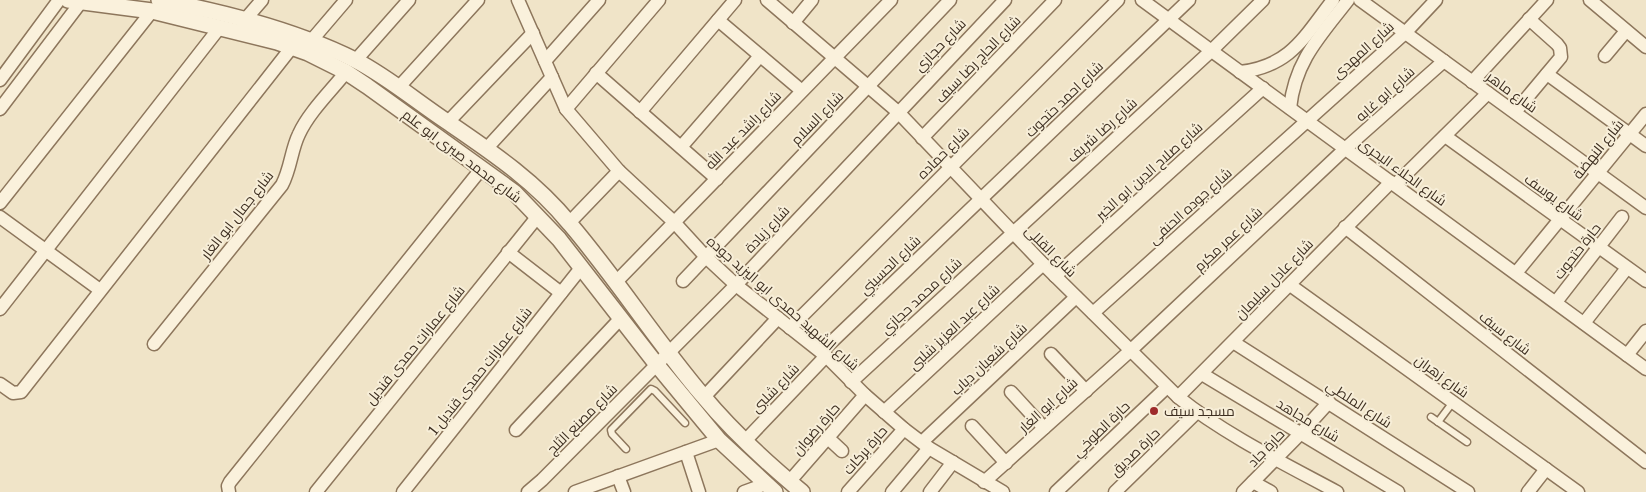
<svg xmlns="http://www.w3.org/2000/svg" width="1646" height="492" font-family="Merriweather,Cairo,serif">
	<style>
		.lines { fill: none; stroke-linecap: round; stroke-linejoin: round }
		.service-casing { stroke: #8d765c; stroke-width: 9 }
		.minor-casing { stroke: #8d765c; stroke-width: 15 }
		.tertiary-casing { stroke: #8d765c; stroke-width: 18 }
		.service { stroke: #faf1dc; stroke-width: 6 }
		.minor { stroke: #faf1dc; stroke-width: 12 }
		.tertiary { stroke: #faf1dc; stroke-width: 15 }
		.poi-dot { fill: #9e2a2b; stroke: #f7eed8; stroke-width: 2 }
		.labels { text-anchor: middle; stroke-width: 4; stroke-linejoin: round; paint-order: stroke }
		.street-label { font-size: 14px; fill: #3d2e20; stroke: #f7eed8 }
		.poi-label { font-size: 14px; fill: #3d2e20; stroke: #f7eed8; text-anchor: start }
	</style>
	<rect width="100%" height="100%" fill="#f0e4c8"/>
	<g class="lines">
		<g class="service-casing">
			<g id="service">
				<polyline points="1431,417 1467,442"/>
				<polyline points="1438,422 1453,402"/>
				<polyline points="626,449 612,434 611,430 651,389 655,391 685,423"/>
			</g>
		</g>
		<g class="minor-casing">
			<g id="minor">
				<polyline points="518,0 566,109 619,171 674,222 706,257 736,285 826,356 865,395 904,429 929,448 1003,492"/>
				<path d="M767 0 898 112 1043 264 1178 397C1224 434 1285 464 1337 492"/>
				<polyline points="1142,0 1646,369"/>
				<polyline points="1360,0 1646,208"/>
				<polyline points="1590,0 1646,47"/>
				<polyline points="718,20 802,91"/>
				<polyline points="244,21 262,0"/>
				<polyline points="793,23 812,0"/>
				<polyline points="311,41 346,0"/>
				<polyline points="1605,56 1626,31"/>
				<polyline points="355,61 409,0"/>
				<polyline points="545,61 599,0"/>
				<path d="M1240 72C1291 66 1304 37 1333 0"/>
				<polyline points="596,73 717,179"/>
				<polyline points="1547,74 1646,146"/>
				<polyline points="0,80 59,0"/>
				<polyline points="1472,82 1547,0"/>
				<polyline points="399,87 478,0"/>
				<path d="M1290 108C1295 61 1320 36 1348 0"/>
				<polyline points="0,109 81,2"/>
				<polyline points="566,109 659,0"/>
				<polyline points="640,112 735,0"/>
				<polyline points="1515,112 1561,57 1560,48 1557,44 1529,19"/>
				<polyline points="448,122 533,33"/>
				<polyline points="1445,136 1646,281"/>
				<polyline points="922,138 1055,0"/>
				<polyline points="681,147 760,56"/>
				<polyline points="487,148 552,77"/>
				<polyline points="1396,184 1488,93"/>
				<polyline points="0,203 152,11"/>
				<polyline points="0,217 100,290"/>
				<polyline points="569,223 619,171"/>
				<polyline points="1345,227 1646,462"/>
				<polyline points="508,252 561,293"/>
				<polyline points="1516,273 1646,114"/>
				<polyline points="1055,276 1263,88"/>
				<polyline points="683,281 950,0"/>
				<polyline points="616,282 891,0"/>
				<polyline points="1290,285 1578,492"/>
				<polyline points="1556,302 1622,217"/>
				<polyline points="0,309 220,27"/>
				<polyline points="1093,313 1405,33 1436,0"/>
				<polyline points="1584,323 1627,268"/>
				<polyline points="790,328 1118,0"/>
				<polyline points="1233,342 1468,492"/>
				<path d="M154 344 282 185C291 168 291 150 299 134 309 112 331 91 346 72"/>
				<polyline points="821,352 1189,0"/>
				<polyline points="1051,354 1086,391"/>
				<polyline points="1627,355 1646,331"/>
				<polyline points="1202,374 1398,492"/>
				<polyline points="851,382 1211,51 1263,0"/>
				<polyline points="0,384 13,393 21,392 292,47"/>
				<polyline points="1011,392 1044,428"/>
				<polyline points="704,397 778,318"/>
				<polyline points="1178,397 1391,182"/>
				<polyline points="884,412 1043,264"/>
				<polyline points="972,426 1006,463"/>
				<polyline points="516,430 621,318"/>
				<polyline points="828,438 842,451"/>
				<polyline points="745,441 826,356"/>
				<polyline points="922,442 1076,297"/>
				<polyline points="686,452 699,492"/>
				<polyline points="618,476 624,492"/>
				<polyline points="789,482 865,395"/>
				<polyline points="984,482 1130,351 1346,148 1444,61"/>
				<polyline points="1253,482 1271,492"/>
				<polyline points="229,492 228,486 230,482 482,168"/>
				<polyline points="316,492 538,216"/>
				<polyline points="403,492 581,268"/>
				<polyline points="528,492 542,480 736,285 1005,0"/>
				<polyline points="575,492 719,440"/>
				<polyline points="744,492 766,484"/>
				<polyline points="848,492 904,429"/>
				<polyline points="892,492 929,448"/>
				<polyline points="930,492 953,462"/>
				<polyline points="1056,492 1167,387"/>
				<polyline points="1115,492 1197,412"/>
				<polyline points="1243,492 1301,433 1329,402"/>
				<polyline points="1528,492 1546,469"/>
			</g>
		</g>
		<g class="tertiary-casing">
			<g id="tertiary">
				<polyline points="68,0 152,11 277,42 308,53 346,72 367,86 514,192 559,239 657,365 719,440 775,492"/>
				<path d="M159 0C223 12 297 31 355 60 388 77 417 102 449 123 493 153 536 182 570 224 617 279 656 341 703 396 732 431 767 463 802 492"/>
			</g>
		</g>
		<use href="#service" class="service"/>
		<use href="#minor" class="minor"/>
		<use href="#tertiary" class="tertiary"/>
	</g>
	<circle class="poi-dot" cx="1154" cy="411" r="5"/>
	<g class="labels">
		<g class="street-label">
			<text transform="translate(940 45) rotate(-46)" y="5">شارع حجازي</text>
			<text transform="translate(1363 50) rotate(-42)" y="5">شارع المهدى</text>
			<text transform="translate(978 59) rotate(-46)" y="5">شارع الحاج رضا سيف</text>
			<text transform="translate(1512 92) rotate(36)" y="5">شارع ماهر</text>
			<text transform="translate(1385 94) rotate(-42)" y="5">شارع ابو غابه</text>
			<text transform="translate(1064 99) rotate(-44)" y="5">شارع احمد حتحوت</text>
			<text transform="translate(817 118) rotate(-46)" y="5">شارع السلام</text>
			<text transform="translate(743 130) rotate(-46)" y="5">شارع راشد عبد الله</text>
			<text transform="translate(1102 130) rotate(-42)" y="5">شارع رضا شريف</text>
			<text transform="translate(1598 149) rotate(-51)" y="5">شارع النهضة</text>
			<text transform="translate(943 153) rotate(-45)" y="5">شارع حماده</text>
			<text transform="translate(462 156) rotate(37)" y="5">شارع محمد صبرى ابو علم</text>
			<text transform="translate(1149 171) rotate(-42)" y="5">شارع صلاح الدين ابو الخير</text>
			<text transform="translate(1403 172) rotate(36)" y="5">شارع الجلاء البحرى</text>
			<text transform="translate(1554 197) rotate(36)" y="5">شارع يوسف</text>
			<text transform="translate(1190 206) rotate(-42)" y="5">شارع جوده الحنفى</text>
			<text transform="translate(237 215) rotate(-52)" y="5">شارع جمال ابو الغار</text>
			<text transform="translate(767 229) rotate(-47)" y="5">شارع زيادة</text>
			<text transform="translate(1228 239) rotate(-43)" y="5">شارع عمر مكرم</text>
			<text transform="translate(1051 251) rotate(45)" y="5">شارع القللى</text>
			<text transform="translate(1577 251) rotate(-52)" y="5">حارة حتحوت</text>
			<text transform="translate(890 265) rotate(-44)" y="5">شارع الحسيني</text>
			<text transform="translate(1274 279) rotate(-46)" y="5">شارع عادل سليمان</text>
			<text transform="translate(921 296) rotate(-43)" y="5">شارع محمد حجازي</text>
			<text transform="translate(783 303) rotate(41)" y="5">شارع الشهيد حمدى ابو اليزيد جوده</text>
			<text transform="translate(954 327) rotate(-43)" y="5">شارع عبد العزيز شلبى</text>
			<text transform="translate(1505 333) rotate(38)" y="5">شارع سيف</text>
			<text transform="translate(415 345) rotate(-51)" y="5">شارع عمارات حمدى قنديل</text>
			<text transform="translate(989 359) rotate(-43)" y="5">شارع شعبان دياب</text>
			<text transform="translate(480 371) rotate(-52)" y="5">شارع عمارات حمدى قنديل 1</text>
			<text transform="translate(1442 376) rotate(36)" y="5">شارع زهران</text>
			<text transform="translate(775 388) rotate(-46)" y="5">شارع شلبى</text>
			<text transform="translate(1359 404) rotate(33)" y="5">شارع الملطي</text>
			<text transform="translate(1048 405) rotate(-42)" y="5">شارع ابو الغار</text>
			<text transform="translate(582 419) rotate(-45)" y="5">شارع مصنع الثلج</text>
			<text transform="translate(1308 420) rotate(31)" y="5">شارع مجاهد</text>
			<text transform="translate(816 429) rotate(-49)" y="5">حارة رضوان</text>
			<text transform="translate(1101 429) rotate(-44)" y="5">حارة الطوخي</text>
			<text transform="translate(1266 448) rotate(-46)" y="5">حارة جاد</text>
			<text transform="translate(865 450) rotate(-49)" y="5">حارة بركات</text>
			<text transform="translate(1135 452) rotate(-44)" y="5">حارة صديق</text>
		</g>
		<g class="poi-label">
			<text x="1164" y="416">مسجد سيف</text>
		</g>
	</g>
</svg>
